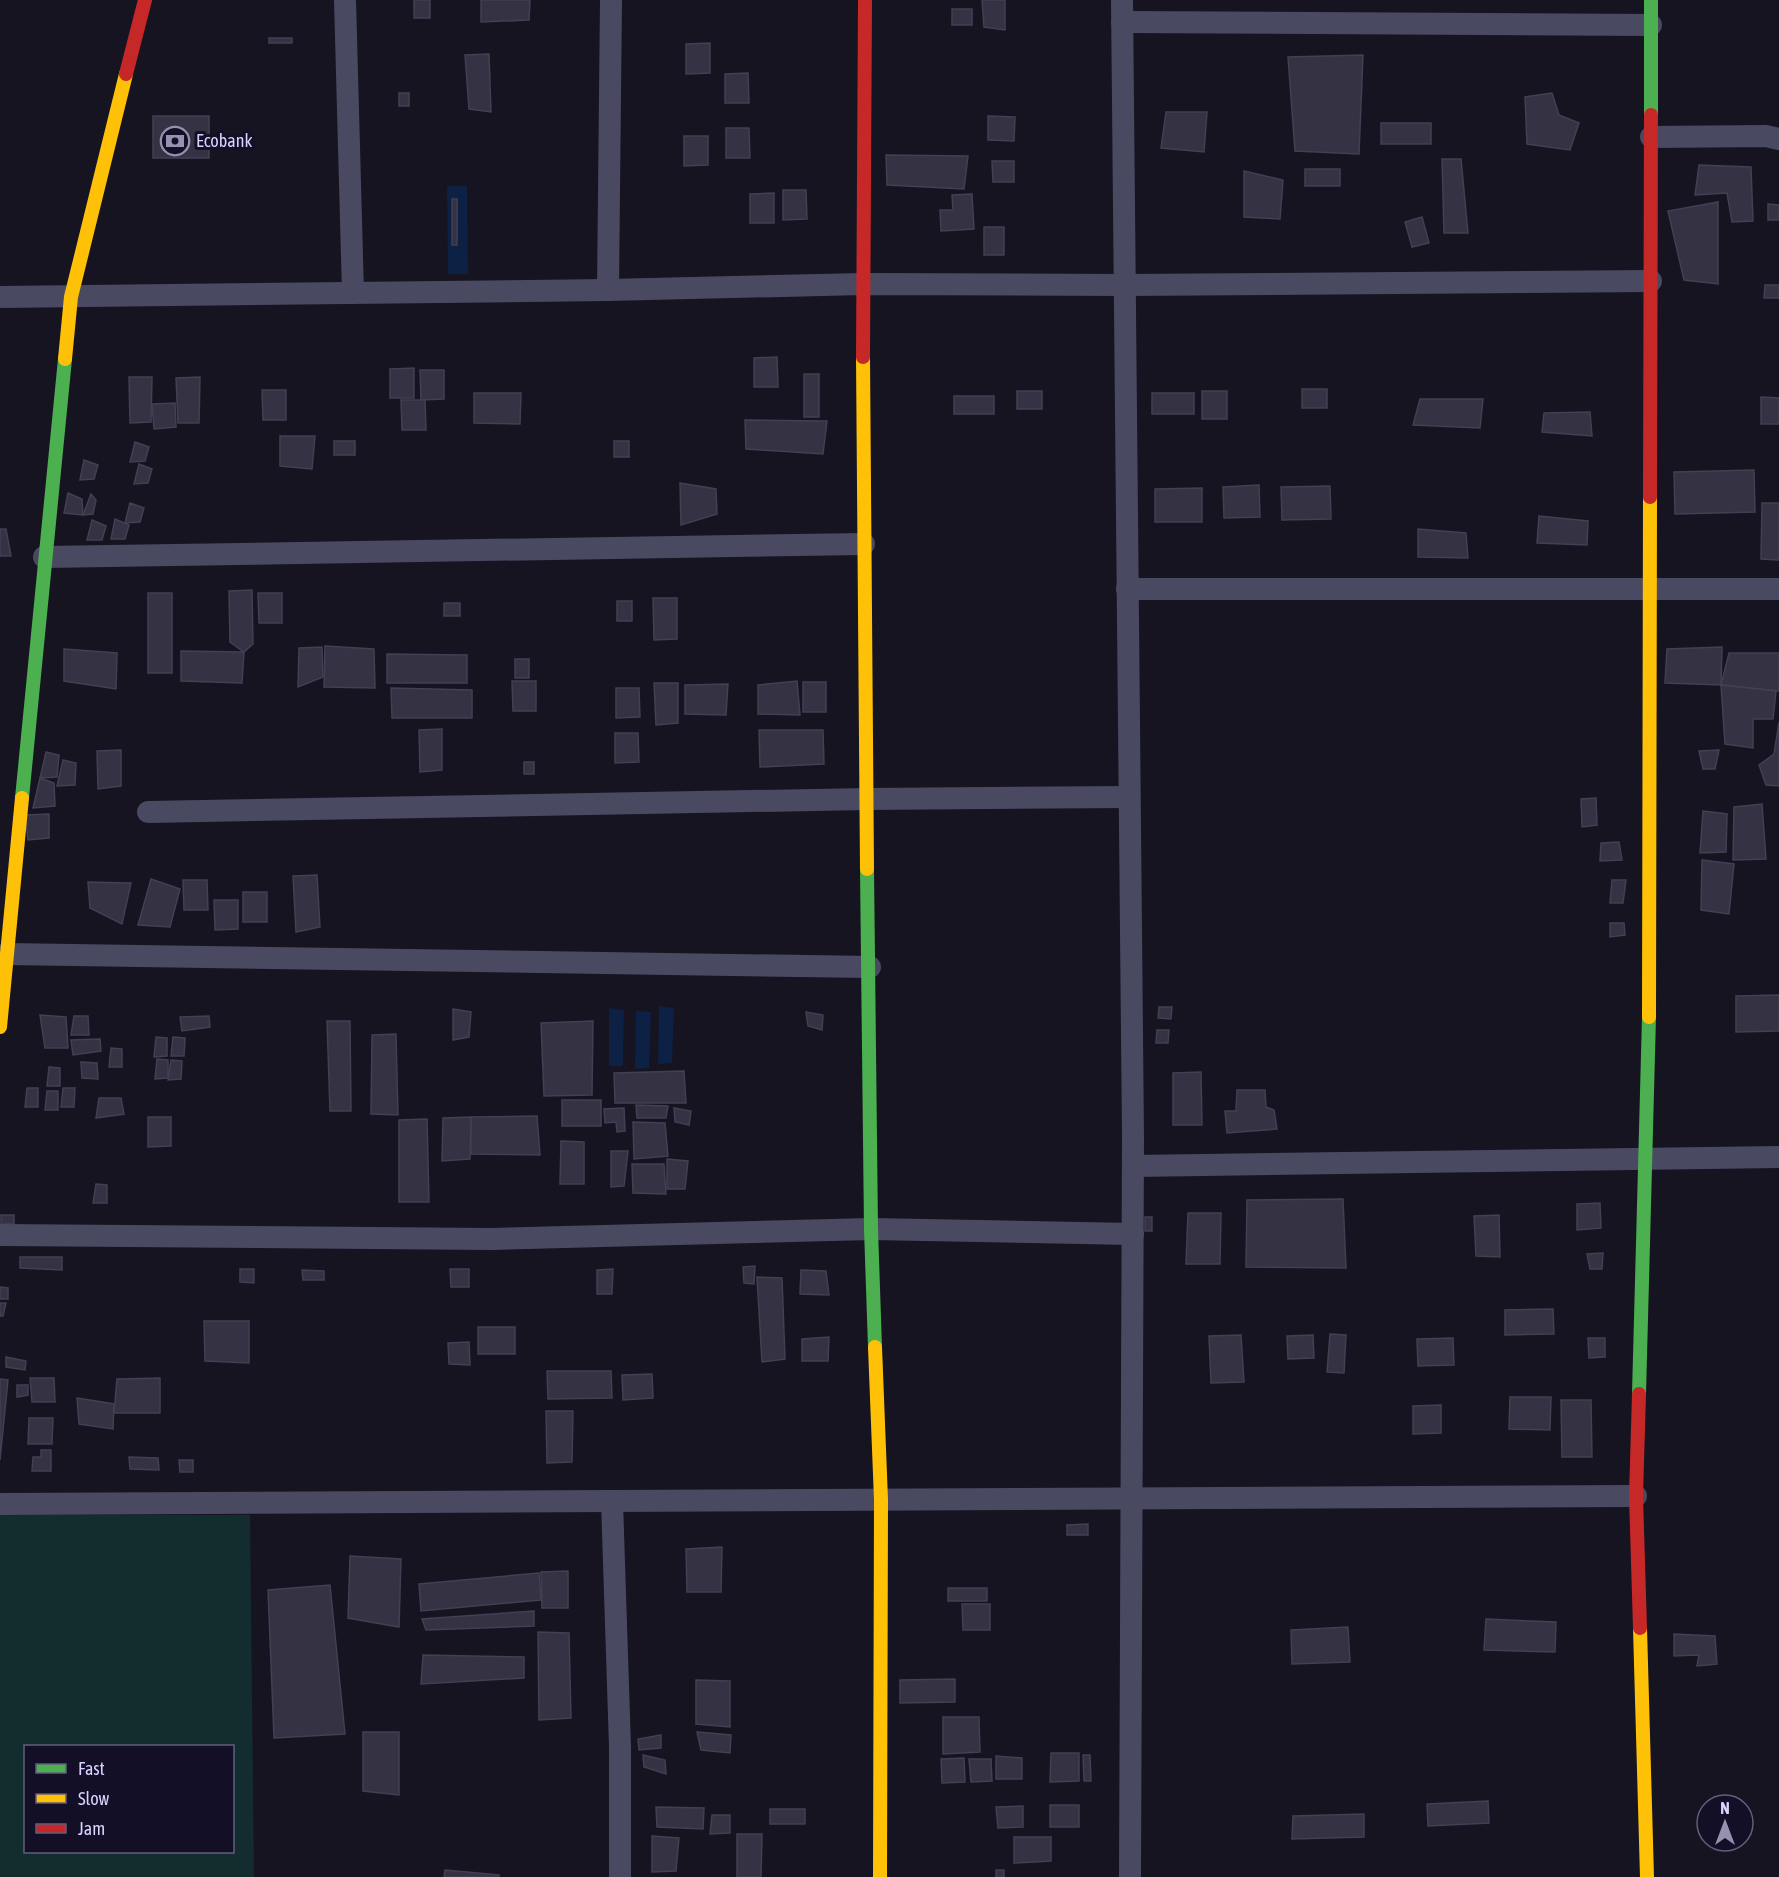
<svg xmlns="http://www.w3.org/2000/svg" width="1779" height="1877" font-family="'Asap Condensed',sans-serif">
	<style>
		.green { fill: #132c2d; fill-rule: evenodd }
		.water { fill: #0d2144 }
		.building { fill: #343243; stroke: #433f54; stroke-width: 1.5 }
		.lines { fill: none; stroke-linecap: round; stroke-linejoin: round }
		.street { stroke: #4a4962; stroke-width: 22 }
		.fast { stroke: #4caf50; stroke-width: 14 }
		.slow { stroke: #ffc107; stroke-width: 14 }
		.jam { stroke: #c62828; stroke-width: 14 }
		.labels { text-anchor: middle; stroke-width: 6; stroke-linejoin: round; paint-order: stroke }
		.poi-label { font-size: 18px; fill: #d9d4ff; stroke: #130f26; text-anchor: start }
	</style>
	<rect width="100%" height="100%" fill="#161421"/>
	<path class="green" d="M0 1515H250L254 1877H0ZM26 1746H232V1852H26Z"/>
	<g class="water">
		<polygon points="447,186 467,186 468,274 448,274"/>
		<polygon points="659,1006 674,1008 672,1063 658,1064"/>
		<polygon points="609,1008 624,1010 623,1066 609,1066"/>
		<polygon points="636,1011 651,1012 649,1068 635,1069"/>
	</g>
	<g class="building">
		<rect x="414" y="0" width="16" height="18"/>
		<polygon points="481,0 530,0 529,20 481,22"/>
		<polygon points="982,0 1005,0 1005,30 984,27"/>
		<rect x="952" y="9" width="20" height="16"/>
		<rect x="269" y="38" width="23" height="5"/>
		<polygon points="710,43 710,73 686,74 686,44"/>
		<polygon points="489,54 491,112 469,109 465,55"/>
		<polygon points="1363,55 1359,154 1295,151 1288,57"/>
		<polygon points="748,73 749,103 725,103 725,74"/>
		<rect x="399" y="93" width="10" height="13"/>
		<polygon points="1552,93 1559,115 1579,123 1570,150 1527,144 1525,97"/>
		<polygon points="1166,112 1207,112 1204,152 1161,148"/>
		<rect x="153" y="116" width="56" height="42"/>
		<polygon points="988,116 1015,117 1014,141 988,140"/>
		<rect x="1381" y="123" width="50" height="21"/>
		<polygon points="726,128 749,128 750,158 726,158"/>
		<polygon points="684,136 708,136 708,165 684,166"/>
		<polygon points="886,155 968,156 964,189 887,185"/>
		<polygon points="1442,159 1461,159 1468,233 1444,233"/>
		<polygon points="992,161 1014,161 1014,182 993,182"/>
		<polygon points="1699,165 1751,167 1753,221 1732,222 1727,193 1695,195"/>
		<rect x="1305" y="169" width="35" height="17"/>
		<polygon points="1244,171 1283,180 1280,219 1244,217"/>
		<polygon points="783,190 806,190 807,219 783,220"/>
		<polygon points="774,193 774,223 750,223 750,194"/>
		<polygon points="972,194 974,229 941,231 940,210 953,210 952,195"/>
		<rect x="452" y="199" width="5" height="46"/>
		<polygon points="1718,202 1718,284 1684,280 1668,211"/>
		<polygon points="1768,204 1779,205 1779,220 1768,220"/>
		<polygon points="1422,217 1429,243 1412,247 1405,222"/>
		<rect x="984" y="227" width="20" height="28"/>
		<polygon points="1765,285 1779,285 1779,298 1764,298"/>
		<polygon points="777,357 778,387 754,387 754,358"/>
		<polygon points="414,368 414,398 390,398 390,369"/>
		<polygon points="420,370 444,370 444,399 421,400"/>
		<rect x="804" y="374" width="15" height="43"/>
		<polygon points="129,377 152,377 151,422 130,423"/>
		<polygon points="200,377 199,423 178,423 176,378"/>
		<rect x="1302" y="389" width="25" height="19"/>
		<polygon points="262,390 286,390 286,420 263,420"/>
		<rect x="1017" y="391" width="25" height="18"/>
		<rect x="1202" y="391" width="25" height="28"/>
		<polygon points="474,393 521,393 520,424 474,423"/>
		<rect x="1152" y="393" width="42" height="21"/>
		<rect x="954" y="396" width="40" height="18"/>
		<polygon points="1761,397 1779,398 1779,424 1761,424"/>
		<polygon points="1420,399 1483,399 1480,428 1413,425"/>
		<polygon points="401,400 425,400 426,430 402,430"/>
		<polygon points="175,403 176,427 154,429 152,404"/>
		<polygon points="1590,412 1592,436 1542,432 1544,413"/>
		<polygon points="745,420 827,421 823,454 746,449"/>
		<polygon points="280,436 315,436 312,469 280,466"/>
		<rect x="334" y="441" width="21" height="14"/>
		<rect x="614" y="441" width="15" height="16"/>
		<polygon points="135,442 149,447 145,461 130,462"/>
		<polygon points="84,460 98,465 94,479 80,480"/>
		<polygon points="139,464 152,469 148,483 134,484"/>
		<polygon points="1754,470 1755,512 1675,514 1674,472"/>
		<polygon points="680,483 716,489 717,514 681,525"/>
		<polygon points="1259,485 1260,517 1224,518 1223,487"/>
		<polygon points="1330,486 1331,519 1282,520 1281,487"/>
		<polygon points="1202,488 1202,522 1155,522 1155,489"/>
		<polygon points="68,493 82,499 83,515 64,513"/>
		<polygon points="91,494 96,500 93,514 83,515"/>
		<polygon points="130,503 144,508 140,522 125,523"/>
		<polygon points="1762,503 1779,503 1779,560 1761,559"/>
		<polygon points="1539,516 1588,521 1587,545 1537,543"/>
		<polygon points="115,519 129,525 125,539 111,539"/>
		<polygon points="92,520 106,526 102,540 87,540"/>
		<polygon points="0,529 6,529 11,556 0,556"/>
		<polygon points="1418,529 1466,533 1468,558 1418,557"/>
		<polygon points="252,590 253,644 244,652 230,642 229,591"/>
		<rect x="148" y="593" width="24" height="80"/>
		<polygon points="258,593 282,593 282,623 259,623"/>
		<polygon points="653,598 677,598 677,639 654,640"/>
		<rect x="617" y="601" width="15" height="20"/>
		<rect x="444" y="603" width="16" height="13"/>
		<polygon points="325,646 374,649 375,688 324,687"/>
		<polygon points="322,647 323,677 298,687 299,648"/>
		<polygon points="1722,647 1721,685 1665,683 1667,649"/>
		<polygon points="64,649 117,653 116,689 64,681"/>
		<polygon points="181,651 244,652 242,683 181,681"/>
		<polygon points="1729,653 1779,653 1779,691 1721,685"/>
		<polygon points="387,654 467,655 467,683 387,683"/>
		<rect x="515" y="659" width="14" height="19"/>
		<polygon points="512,681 536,681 536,711 513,711"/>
		<polygon points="797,681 800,715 758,714 758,685"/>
		<rect x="803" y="682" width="23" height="30"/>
		<polygon points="654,683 678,683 678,723 656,725"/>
		<polygon points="728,684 726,715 685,714 685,685"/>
		<polygon points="1721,685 1776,691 1773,719 1753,719 1753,748 1725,744"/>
		<polygon points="391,688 472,690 472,718 392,718"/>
		<polygon points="616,688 639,688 640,717 616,718"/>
		<polygon points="1779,722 1779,786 1766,785 1759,765 1774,754"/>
		<polygon points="442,729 442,770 420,772 419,730"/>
		<polygon points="759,730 823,730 824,764 760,767"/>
		<polygon points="615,733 638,733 639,762 615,763"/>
		<polygon points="121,750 121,786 98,789 97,751"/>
		<polygon points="1719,750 1715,769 1703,769 1699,751"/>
		<polygon points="46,752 59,755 57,777 40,778"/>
		<polygon points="63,760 76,763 75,785 57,786"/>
		<rect x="524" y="762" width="10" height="12"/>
		<polygon points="40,778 54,783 55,806 33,808"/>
		<polygon points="1596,798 1597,825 1582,827 1581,799"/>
		<polygon points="1762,804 1766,859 1733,860 1734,807"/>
		<polygon points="1703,811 1727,814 1726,852 1700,853"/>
		<polygon points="49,814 49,838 28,840 25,815"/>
		<polygon points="1619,842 1622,860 1600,861 1601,843"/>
		<polygon points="1702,860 1734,864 1729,914 1701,910"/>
		<polygon points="317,875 320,927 296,932 293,876"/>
		<polygon points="151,879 180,889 170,927 138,925"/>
		<polygon points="183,880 207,880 208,910 184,910"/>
		<polygon points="1612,880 1626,880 1623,903 1610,903"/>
		<polygon points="88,882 131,883 122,924 90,908"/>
		<rect x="243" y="892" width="24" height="30"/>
		<polygon points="214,900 238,900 238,929 215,930"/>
		<polygon points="1610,923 1624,923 1625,935 1610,937"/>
		<polygon points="1779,995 1779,1031 1736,1032 1736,996"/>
		<polygon points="1159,1007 1172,1007 1171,1019 1158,1018"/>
		<polygon points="453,1009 471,1012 469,1037 453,1040"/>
		<polygon points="806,1012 823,1015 822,1030 808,1026"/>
		<polygon points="40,1015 66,1017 68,1048 45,1048"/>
		<polygon points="74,1016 88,1016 89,1035 71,1035"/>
		<polygon points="209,1016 210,1027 182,1031 180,1017"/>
		<polygon points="327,1021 350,1021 351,1111 330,1111"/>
		<polygon points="593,1021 592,1095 544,1096 541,1023"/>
		<polygon points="1157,1030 1169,1030 1168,1043 1156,1043"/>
		<polygon points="396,1034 398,1115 371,1114 372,1035"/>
		<polygon points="156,1037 167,1038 167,1056 154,1057"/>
		<polygon points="173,1037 185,1038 184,1056 171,1056"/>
		<polygon points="100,1039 101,1051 73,1055 71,1040"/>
		<polygon points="111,1048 122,1049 122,1067 109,1067"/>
		<polygon points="157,1059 168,1060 168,1078 155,1079"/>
		<polygon points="171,1060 182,1061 181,1079 168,1080"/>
		<polygon points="81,1062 97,1063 98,1079 82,1078"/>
		<polygon points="49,1067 60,1068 60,1086 47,1086"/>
		<polygon points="684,1071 686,1103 615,1103 614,1073"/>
		<polygon points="1201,1072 1202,1125 1173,1125 1173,1073"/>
		<polygon points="27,1088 38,1088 38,1107 25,1107"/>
		<polygon points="63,1088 75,1088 74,1107 61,1107"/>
		<polygon points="1237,1090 1265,1090 1266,1107 1274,1110 1277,1129 1227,1133 1225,1111 1236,1111"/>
		<polygon points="47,1091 58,1091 58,1110 45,1110"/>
		<polygon points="99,1098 121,1098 124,1114 96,1118"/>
		<rect x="562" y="1100" width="39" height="26"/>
		<polygon points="636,1105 668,1106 666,1118 637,1118"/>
		<polygon points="624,1108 625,1131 617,1132 616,1122 605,1123 604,1109"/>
		<polygon points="674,1108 691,1111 689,1125 675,1122"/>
		<polygon points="537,1116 540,1155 471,1154 471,1117"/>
		<polygon points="148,1117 171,1117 171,1146 148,1147"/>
		<polygon points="471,1117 470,1159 442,1161 443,1118"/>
		<polygon points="427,1119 429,1202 399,1202 399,1120"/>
		<polygon points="633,1122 665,1123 668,1156 634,1159"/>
		<polygon points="561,1141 584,1142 584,1184 560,1184"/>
		<polygon points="611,1151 628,1151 624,1186 611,1187"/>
		<polygon points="667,1159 688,1161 685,1189 667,1189"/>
		<polygon points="632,1164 664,1164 666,1194 633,1193"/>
		<polygon points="96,1184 107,1185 107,1203 93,1203"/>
		<polygon points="1343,1199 1346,1268 1246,1267 1247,1200"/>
		<polygon points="1600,1203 1601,1228 1577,1230 1577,1204"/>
		<polygon points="1188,1213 1221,1213 1220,1264 1186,1264"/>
		<rect x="1" y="1215" width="13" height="9"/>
		<polygon points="1499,1215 1500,1257 1476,1256 1474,1216"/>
		<rect x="1145" y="1217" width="7" height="14"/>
		<polygon points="1603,1253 1602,1269 1590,1269 1587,1254"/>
		<polygon points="20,1257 62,1257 62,1270 20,1268"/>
		<polygon points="755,1266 754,1284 744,1283 743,1267"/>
		<polygon points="240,1269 254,1269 254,1283 240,1282"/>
		<polygon points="450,1269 469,1269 469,1287 451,1287"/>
		<polygon points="613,1269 612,1294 597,1294 597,1270"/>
		<polygon points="302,1270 324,1271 324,1280 303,1280"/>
		<polygon points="801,1270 826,1271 829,1295 800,1294"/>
		<polygon points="757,1277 782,1278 785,1359 762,1362"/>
		<polygon points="0,1287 8,1288 8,1299 0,1299"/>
		<polygon points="0,1303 6,1303 3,1316 0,1316"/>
		<polygon points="1553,1309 1554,1334 1505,1335 1505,1310"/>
		<polygon points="204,1321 249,1321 249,1363 205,1361"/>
		<rect x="478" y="1327" width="37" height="27"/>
		<polygon points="1330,1334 1346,1335 1344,1373 1327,1372"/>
		<polygon points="1241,1335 1244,1382 1211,1383 1209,1336"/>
		<polygon points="1313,1335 1314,1358 1288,1359 1287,1336"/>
		<polygon points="829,1337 828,1361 802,1361 802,1339"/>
		<polygon points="1453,1338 1454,1365 1418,1366 1417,1339"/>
		<polygon points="1588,1338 1605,1338 1605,1357 1589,1358"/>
		<polygon points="469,1342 470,1365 449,1364 448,1343"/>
		<polygon points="6,1357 26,1361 25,1370 6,1367"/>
		<polygon points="547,1371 611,1371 612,1398 548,1399"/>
		<polygon points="652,1374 653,1398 623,1400 622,1375"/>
		<polygon points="30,1378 54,1378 55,1402 32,1402"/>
		<polygon points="160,1378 160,1413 114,1413 117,1379"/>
		<polygon points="0,1379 8,1380 0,1460"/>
		<polygon points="17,1385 28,1385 28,1395 17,1397"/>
		<polygon points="1510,1397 1551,1397 1550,1430 1509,1429"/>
		<polygon points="77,1398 114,1404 113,1429 79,1424"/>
		<polygon points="1561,1400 1591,1400 1592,1457 1562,1457"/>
		<polygon points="1441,1405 1441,1433 1413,1434 1413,1406"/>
		<polygon points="546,1411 573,1411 572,1462 547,1463"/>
		<polygon points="29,1418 53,1418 52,1444 28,1444"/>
		<polygon points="41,1450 51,1450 51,1471 32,1471 33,1457 41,1457"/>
		<polygon points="129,1457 158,1458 159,1470 130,1469"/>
		<polygon points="179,1460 193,1460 193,1472 180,1472"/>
		<polygon points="1088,1524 1088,1535 1067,1535 1067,1525"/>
		<polygon points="722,1547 721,1592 687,1592 686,1549"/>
		<polygon points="350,1556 401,1559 399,1627 348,1618"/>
		<polygon points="568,1571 568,1608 542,1608 541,1572"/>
		<polygon points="539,1573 541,1600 421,1611 419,1584"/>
		<polygon points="330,1585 345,1734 274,1738 268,1590"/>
		<rect x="948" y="1588" width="39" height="13"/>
		<polygon points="962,1604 990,1604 990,1630 963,1630"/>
		<polygon points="534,1611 534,1626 426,1630 422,1619"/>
		<polygon points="1486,1619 1556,1622 1555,1652 1484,1650"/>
		<polygon points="1348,1627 1350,1662 1292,1664 1291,1630"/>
		<polygon points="538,1632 569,1633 571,1718 539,1720"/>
		<polygon points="1674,1634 1715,1636 1717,1664 1697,1666 1699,1655 1674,1656"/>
		<polygon points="423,1655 524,1657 524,1678 421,1684"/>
		<polygon points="955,1679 955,1702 900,1703 900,1680"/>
		<polygon points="696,1680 730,1681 730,1727 696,1724"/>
		<polygon points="943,1717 979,1717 980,1752 943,1754"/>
		<polygon points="363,1732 399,1732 399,1795 363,1791"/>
		<polygon points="697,1732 731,1735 730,1753 701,1750"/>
		<polygon points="661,1735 661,1748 639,1750 638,1739"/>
		<polygon points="1051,1753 1079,1753 1079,1781 1050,1782"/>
		<polygon points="643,1755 665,1760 666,1774 644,1767"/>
		<polygon points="1083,1755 1090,1755 1091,1781 1084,1781"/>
		<polygon points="996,1756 1022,1758 1022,1779 996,1779"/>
		<polygon points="964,1758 965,1782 942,1783 941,1759"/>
		<polygon points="969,1759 991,1759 992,1781 971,1782"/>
		<polygon points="1488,1801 1489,1823 1428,1826 1427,1804"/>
		<rect x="1050" y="1805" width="29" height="22"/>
		<polygon points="1023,1806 1023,1827 998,1828 996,1807"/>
		<polygon points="656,1807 704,1808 703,1829 657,1827"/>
		<rect x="770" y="1809" width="35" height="15"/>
		<polygon points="1364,1814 1364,1837 1292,1839 1293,1816"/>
		<polygon points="712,1815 730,1815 730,1833 710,1834"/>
		<polygon points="737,1834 762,1834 761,1877 737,1877"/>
		<polygon points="652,1836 679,1838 676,1871 652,1872"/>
		<polygon points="1014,1837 1051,1837 1051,1861 1014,1863"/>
		<polygon points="445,1870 499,1875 499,1877 444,1877"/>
		<rect x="996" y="1870" width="8" height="7"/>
	</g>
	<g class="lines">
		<g class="street">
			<polyline points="345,0 353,293"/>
			<polyline points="1122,0 1133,1137 1130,1877"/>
			<polyline points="1122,22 1651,25"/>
			<polyline points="1651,137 1766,136 1779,139"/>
			<polyline points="608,290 611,0"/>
			<polyline points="0,297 608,290 863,284 1124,285 1651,281"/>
			<polyline points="44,557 864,544"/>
			<polyline points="1127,589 1779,589"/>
			<polyline points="148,812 867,799 1128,797"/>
			<polyline points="6,954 870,967"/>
			<polyline points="1133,1166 1779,1157"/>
			<polyline points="0,1235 491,1239 871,1229 1133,1234"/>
			<polyline points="612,1501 620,1747 620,1877"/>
			<polyline points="0,1504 1636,1496"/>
		</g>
		<g class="fast">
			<polyline points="1651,115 1651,0"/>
			<polyline points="22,798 65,359"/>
			<polyline points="867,869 871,1229 875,1347"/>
			<polyline points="1639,1394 1649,1017"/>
		</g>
		<g class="slow">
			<polyline points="863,357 867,869"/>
			<polyline points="65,359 71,297 126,74"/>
			<polyline points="1649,1017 1650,497"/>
			<polyline points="0,1027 22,798"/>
			<polyline points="875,1347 881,1500 880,1877"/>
			<polyline points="1640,1628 1647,1877"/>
		</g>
		<g class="jam">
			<polyline points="126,74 145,0"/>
			<polyline points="863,357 865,0"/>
			<polyline points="1650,497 1651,115"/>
			<polyline points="1639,1394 1636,1496 1640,1628"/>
		</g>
	</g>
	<defs>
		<g id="bank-ring" transform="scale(1.5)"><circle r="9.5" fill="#130f26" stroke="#9591b1" stroke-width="1.5"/><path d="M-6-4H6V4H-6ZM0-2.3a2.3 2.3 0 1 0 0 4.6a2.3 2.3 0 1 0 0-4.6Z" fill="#9591b1"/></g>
	</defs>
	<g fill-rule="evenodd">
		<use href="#bank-ring" x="175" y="141"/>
	</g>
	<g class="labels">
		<g class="poi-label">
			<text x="196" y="147">Ecobank</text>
		</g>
	</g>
	<rect x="24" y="1745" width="210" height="108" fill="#130f26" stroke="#625e7d" stroke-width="1.5"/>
	<rect x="36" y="1764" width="30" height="9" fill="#4caf50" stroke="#625e7d" stroke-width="1.5"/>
	<text x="78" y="1775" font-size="18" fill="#d9d4ff">Fast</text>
	<rect x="36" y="1794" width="30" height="9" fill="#ffc107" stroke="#625e7d" stroke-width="1.5"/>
	<text x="78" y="1805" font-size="18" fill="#d9d4ff">Slow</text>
	<rect x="36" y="1824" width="30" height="9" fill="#c62828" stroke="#625e7d" stroke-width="1.5"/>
	<text x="78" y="1835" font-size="18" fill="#d9d4ff">Jam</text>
	<g transform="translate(1725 1823)"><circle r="28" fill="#130f26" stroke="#625e7d" stroke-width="1.5"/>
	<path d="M0-4.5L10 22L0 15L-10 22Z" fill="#9591b1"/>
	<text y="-9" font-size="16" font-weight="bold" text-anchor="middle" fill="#d9d4ff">N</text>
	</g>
</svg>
